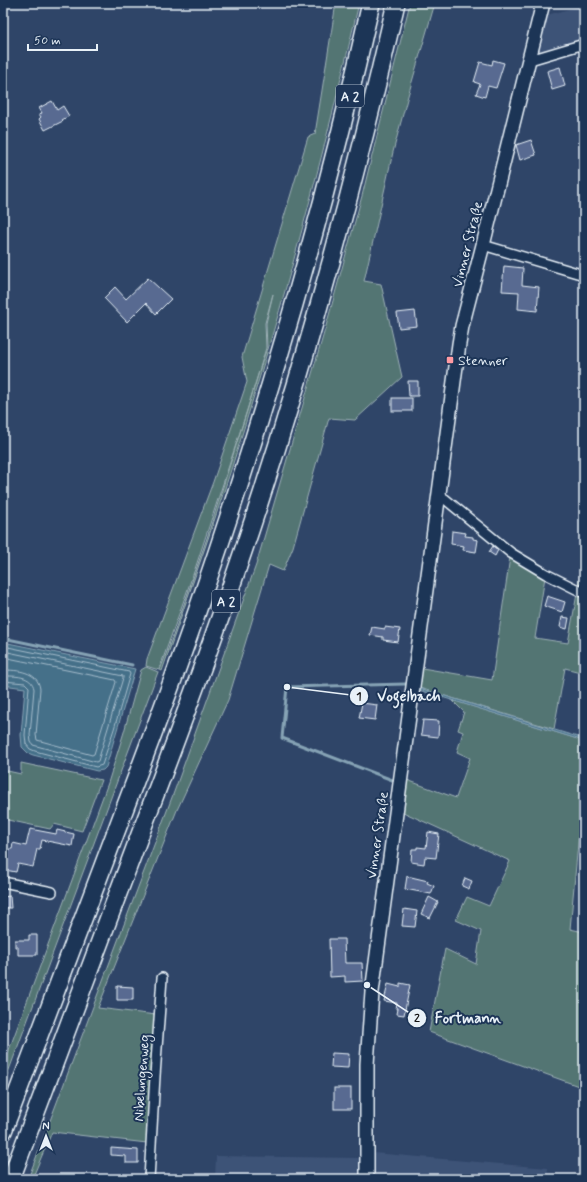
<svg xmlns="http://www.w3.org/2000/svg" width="587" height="1182" font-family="Mynerve,sans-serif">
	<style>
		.built { fill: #3e5377 }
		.green { fill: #537473; stroke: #9eb2b6 }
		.water { fill: #446f89; stroke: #86a3b5 }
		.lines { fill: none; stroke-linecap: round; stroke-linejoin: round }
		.shore { stroke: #a6bdcc; stroke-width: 1 }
		.stream { stroke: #86a3b5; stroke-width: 3 }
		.building { fill: #586a91; stroke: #e8f1f8 }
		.street-casing { stroke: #e8f1f8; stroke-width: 12 }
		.secondary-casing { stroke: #e8f1f8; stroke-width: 16 }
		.highway-casing { stroke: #e8f1f8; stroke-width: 20 }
		.street { stroke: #1d3557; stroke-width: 9 }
		.secondary { stroke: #1d3557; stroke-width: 13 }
		.highway { stroke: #1d3557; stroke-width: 17 }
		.poi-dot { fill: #ff9aa2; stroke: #1d3557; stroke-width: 1.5 }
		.labels { text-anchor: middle; stroke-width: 4; stroke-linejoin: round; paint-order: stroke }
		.shield { fill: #1d3557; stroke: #abb9c8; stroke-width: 1 }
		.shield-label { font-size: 13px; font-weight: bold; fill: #e8f1f8 }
		.street-label { font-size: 14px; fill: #e8f1f8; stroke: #1d3557 }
		.poi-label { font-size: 14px; fill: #e8f1f8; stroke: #1d3557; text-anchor: start }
		.leader { fill: none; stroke: #e8f1f8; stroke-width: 1.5 }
		.callout-dot { fill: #e8f1f8; stroke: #1d3557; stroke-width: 1.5 }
		.mark-label { font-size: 12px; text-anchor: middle; font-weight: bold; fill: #111 }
		.callout-label { font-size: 15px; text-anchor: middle; font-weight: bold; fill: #e8f1f8; stroke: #1d3557; stroke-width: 4; stroke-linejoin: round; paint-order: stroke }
	</style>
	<rect width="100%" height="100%" fill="#2f4568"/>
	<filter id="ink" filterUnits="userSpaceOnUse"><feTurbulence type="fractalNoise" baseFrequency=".025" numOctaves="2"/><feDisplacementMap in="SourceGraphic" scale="8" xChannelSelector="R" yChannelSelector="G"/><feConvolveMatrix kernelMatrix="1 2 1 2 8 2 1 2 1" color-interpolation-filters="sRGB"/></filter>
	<g filter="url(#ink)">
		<g class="built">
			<polygon points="584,5 584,41 537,54 547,15"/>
			<polygon points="373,1153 548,1168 547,1179 373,1179"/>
			<polygon points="216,1156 359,1158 359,1179 215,1179"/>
		</g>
		<g class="green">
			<path d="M336 3H359C327 141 291 277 249 412 223 499 192 585 162 671L160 670 174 633 207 538 264 356 267 348 266 323 273 294 265 323 266 348 247 411 195 569 159 670 146 666 147 659 213 482 247 382 242 357 308 137 315 134Z"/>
			<polygon points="410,3 435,3 407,99 393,152 364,281 381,284 402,377 355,420 329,418 293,547 283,571 269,565 228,700 177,810 98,1008 156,1015 147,1143 52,1132 32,1179 28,1179 174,792 256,565 326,326 362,196"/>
			<polygon points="584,556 584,588 578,586"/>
			<polygon points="510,557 545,577 535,638 568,643 577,594 584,596 584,673 565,668 554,729 419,688 422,668 492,680"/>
			<polygon points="146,667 158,672 3,1086 3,1066 108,783 124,732 141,670"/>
			<polygon points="452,700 584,741 584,779 570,929 584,932 584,1088 429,1032 445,949 476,964 481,931 456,920 467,897 489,906 510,861 403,812 407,780 456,798 470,758 457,752 463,732 458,730 464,712"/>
			<polygon points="21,763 101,780 82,831 54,824 50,829 3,819 3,770 21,774"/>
		</g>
		<g class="water">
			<polygon points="3,642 135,669 106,767 103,770 97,771 33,755 28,753 22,747 21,735 25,688 3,685"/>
			<polygon points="419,688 584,739 584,741 419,690"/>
		</g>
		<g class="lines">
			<g class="shore">
				<polyline points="3,646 129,672 130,674 114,729 102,765 96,767 35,751 30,749 26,744 25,735 29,687 25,683 3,681"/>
				<path d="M3 651 123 676V678L98 761 96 762 33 745 31 742 30 735 34 689C32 675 14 676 3 676"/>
				<path d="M3 657 115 680 116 682 94 754 92 755 37 740 36 735 40 689C38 671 17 670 3 670"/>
			</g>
			<g class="stream">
				<polyline points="3,638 132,665"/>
				<polyline points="287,687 282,738 395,781"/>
				<polyline points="288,687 287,687 406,684"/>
			</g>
		</g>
		<g class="building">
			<polygon points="493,60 504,63 496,88 488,86 485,97 476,94 480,84 474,82 480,62 492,65"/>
			<polygon points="560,67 565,86 552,90 547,71"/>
			<polygon points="52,101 57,110 63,106 69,116 62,120 63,121 45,130 39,119 41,117 39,114 42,113 39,108"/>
			<polygon points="531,140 536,155 520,160 516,145"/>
			<polygon points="504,266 523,268 522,285 539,287 537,311 518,309 519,292 502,291"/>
			<polygon points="148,278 171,299 156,314 146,303 127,322 104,298 115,287 126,299"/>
			<polygon points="415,311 417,326 399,328 397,313"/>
			<polygon points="408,381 418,381 418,396 409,396"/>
			<rect x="392" y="398" width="20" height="13"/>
			<polygon points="452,531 466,533 465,536 473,537 473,539 478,540 476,552 463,550 464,546 451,544"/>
			<polygon points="493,546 498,550 495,556 489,552"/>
			<polygon points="547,596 565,602 562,612 544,606"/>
			<polygon points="562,617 569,618 567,629 560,627"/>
			<polygon points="372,627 385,629 385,627 400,629 398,642 383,640 383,637 370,635"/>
			<polygon points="362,703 377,705 375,720 359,718"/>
			<polygon points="423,720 439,721 438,737 421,735"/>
			<polygon points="30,829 56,834 57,830 74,834 72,846 42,840 40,849 37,849 33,867 18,864 16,872 5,870 9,849 12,849 13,843 26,846"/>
			<polygon points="428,832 439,834 436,858 425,857 424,864 411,862 412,849 417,849 417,847 426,848"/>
			<polygon points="407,876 428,881 427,883 434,886 431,894 405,889"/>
			<polygon points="465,878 472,881 469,889 462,886"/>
			<polygon points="10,896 11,908 3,908 3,897"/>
			<polygon points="429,897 438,902 430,918 421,914"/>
			<polygon points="404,909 417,911 415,927 402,926"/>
			<polygon points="29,935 37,935 37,955 18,955 18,947 15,947 15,940 29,940"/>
			<polygon points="329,939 344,939 345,963 362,963 363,981 345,982 345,976 330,977"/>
			<polygon points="400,983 410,985 404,1015 397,1014 398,1009 396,1009 397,1003 384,1001 388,984 400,987"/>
			<polygon points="117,986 133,987 133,1000 117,1000"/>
			<polygon points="332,1053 349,1054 348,1068 331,1067"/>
			<rect x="334" y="1088" width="17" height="21"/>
			<polygon points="111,1148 138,1150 138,1163 126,1163 126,1156 111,1155"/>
		</g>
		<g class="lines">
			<g class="street-casing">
				<g id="street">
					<polyline points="530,60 584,44"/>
					<polyline points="483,245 584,275"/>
					<polyline points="438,496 445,499 511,553 546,574 584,593"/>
					<polyline points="3,882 52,892"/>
					<polyline points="149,1179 155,1076 162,978"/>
				</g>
			</g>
			<g class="secondary-casing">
				<polyline id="secondary" points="367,1179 367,1064 372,992 459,344 462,326 483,245 543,3"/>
			</g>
			<g class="highway-casing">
				<g id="highway">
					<path d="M3 1131C43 1025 83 919 123 813 150 742 177 671 201 600 268 404 326 205 371 3"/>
					<path d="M11 1179C55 1061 100 942 144 824 176 740 207 657 236 572 300 386 352 195 396 3"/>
				</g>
			</g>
			<use href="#street" class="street"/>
			<use href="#secondary" class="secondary"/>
			<use href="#highway" class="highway"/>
		</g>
	</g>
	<rect class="poi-dot" x="446" y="356" width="8" height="8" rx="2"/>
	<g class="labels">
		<g class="shield">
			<rect x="336" y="85" width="28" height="22" rx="3"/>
			<rect x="212" y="590" width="28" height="22" rx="3"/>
		</g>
		<g class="shield-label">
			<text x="350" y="101">A 2</text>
			<text x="226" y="606">A 2</text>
		</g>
		<g class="street-label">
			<text transform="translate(467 244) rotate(-76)" y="5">Vinner Straße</text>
			<text transform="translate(377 835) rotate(-82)" y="5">Vinner Straße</text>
			<text transform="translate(141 1078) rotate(-86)" y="5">Nibelungenweg</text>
		</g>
		<g class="poi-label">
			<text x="458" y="365">Stenner</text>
		</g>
	</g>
	<path class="leader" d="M287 687L359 696M367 985L417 1018"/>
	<g class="callout-dot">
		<circle cx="287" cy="687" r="4"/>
		<circle cx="367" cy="985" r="4"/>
		<circle cx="359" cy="696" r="10"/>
		<circle cx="417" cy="1018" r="10"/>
	</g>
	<g class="mark-label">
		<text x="359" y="700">1</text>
		<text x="417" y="1022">2</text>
	</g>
	<g class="callout-label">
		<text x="409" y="701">Vogelbach</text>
		<text x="468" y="1023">Fortmann</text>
	</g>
	<rect width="587" height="1182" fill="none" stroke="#1d3557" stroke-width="16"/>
	<rect x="8" y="8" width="571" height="1166" fill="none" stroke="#e8f1f8" stroke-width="1.5" filter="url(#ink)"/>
	<g transform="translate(46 1136)" stroke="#1d3557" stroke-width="3" paint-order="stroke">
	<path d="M0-3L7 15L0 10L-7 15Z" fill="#e8f1f8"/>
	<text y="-6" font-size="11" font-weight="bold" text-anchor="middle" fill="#e8f1f8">N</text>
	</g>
	<path d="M28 44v6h69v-6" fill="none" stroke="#e8f1f8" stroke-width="2"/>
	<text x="34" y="44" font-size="12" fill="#e8f1f8" stroke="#1d3557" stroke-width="3" paint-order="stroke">50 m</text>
</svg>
